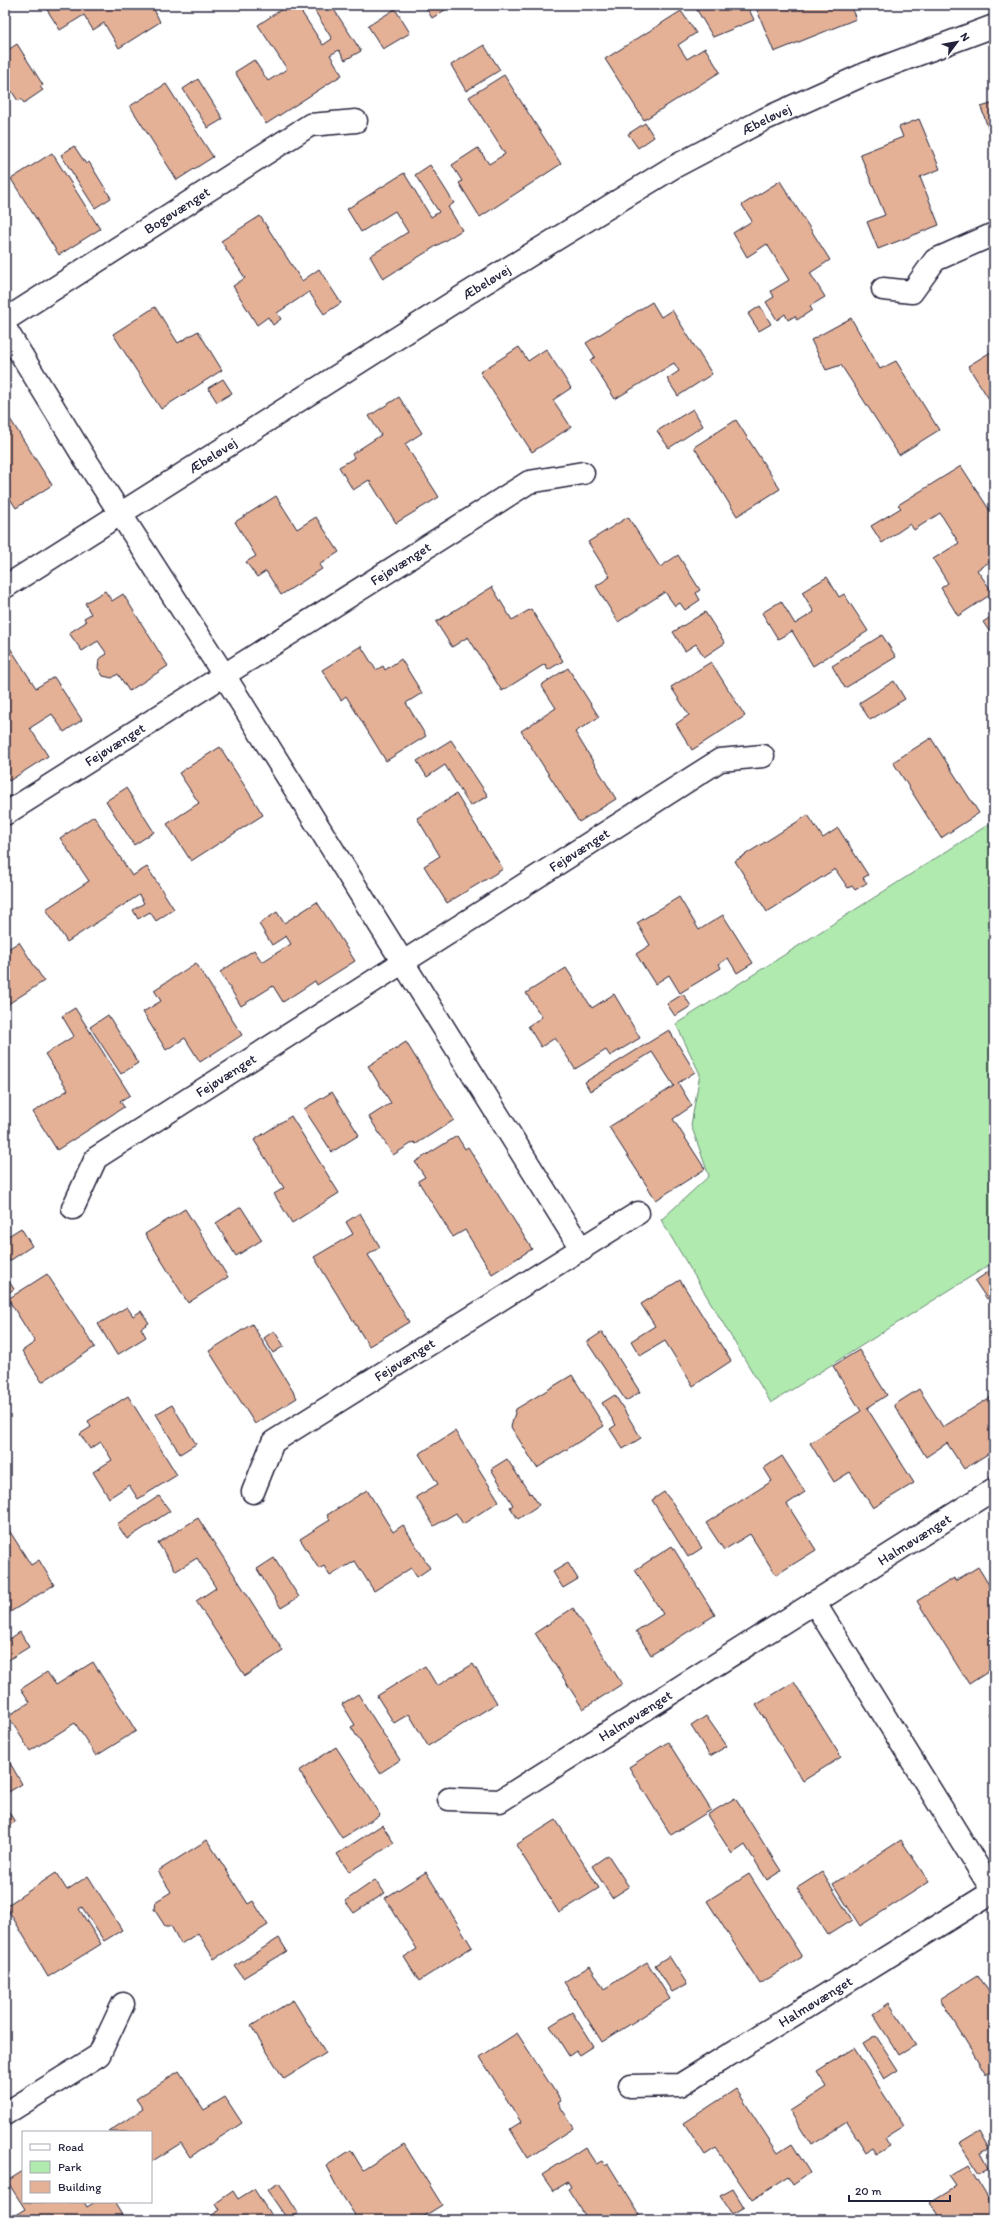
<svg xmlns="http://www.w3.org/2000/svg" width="999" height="2225" font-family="Itim,sans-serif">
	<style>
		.green { fill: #b0eaaf; stroke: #698675 }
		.building { fill: #e4b197; stroke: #22223b }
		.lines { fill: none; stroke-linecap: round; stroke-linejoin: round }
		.minor-casing { stroke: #22223b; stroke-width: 25 }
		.minor { stroke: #fff; stroke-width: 22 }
		.labels { text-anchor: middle; stroke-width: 3; stroke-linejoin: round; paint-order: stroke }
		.street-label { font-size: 14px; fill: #22223b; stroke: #fff }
	</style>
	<rect width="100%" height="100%" fill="#fff"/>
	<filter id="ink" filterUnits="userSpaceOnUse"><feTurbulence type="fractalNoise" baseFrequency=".025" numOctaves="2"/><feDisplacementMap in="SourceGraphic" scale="8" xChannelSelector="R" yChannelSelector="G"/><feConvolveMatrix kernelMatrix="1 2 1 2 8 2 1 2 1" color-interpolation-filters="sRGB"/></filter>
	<g filter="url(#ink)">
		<polygon class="green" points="994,821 994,1262 771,1403 661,1220 709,1176 691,1125 700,1074 676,1024"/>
		<g class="building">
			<polygon points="44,5 152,5 160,22 119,48 104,23 93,30 84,15 60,30"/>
			<polygon points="288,5 297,5 323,45 332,39 313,8 318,5 331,5 361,51 345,60 339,50 330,55 342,75 266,124 235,72 254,60 268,81 287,69 258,25"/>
			<polygon points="424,5 453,5 432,18"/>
			<polygon points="694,5 747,5 754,20 713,37"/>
			<polygon points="755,5 850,5 856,19 774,52"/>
			<polygon points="395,9 410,33 383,49 368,26"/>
			<polygon points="681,11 696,33 678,45 687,59 705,48 720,72 644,120 605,59"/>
			<polygon points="17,44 43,85 40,87 43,90 24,103 21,99 18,101 9,87 5,90 5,52"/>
			<polygon points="484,45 500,70 466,91 451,65"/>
			<polygon points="504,75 561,164 480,217 459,183 462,181 452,165 478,148 489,164 505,154 469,97"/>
			<polygon points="198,79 223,119 208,128 183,89"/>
			<polygon points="166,84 213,157 177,180 130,106"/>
			<polygon points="994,103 994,146 981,107"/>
			<polygon points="919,119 940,169 920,177 939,225 878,249 867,222 885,215 860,154 903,137 899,127"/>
			<polygon points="645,123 654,137 638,148 628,134"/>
			<polygon points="74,146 86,164 89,162 111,198 95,208 61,155"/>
			<polygon points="52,153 100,229 59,255 11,179"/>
			<polygon points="430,165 454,203 448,207 462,230 383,279 370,256 408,232 395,211 361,232 347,209 404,173 431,217 439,212 415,175"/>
			<polygon points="780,181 830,260 810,273 825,297 810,306 812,310 797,320 795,316 788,320 785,314 777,320 766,302 774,297 771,291 789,280 767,244 747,257 733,233 752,221 742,205"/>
			<polygon points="260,216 302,281 319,269 341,303 324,314 309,292 277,313 281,319 273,325 268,317 257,325 233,286 245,278 221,241"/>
			<polygon points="652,302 661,317 672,310 712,374 678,396 667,379 679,371 674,363 615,399 590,360 595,357 586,343"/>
			<polygon points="760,306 771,324 759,331 748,314"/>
			<polygon points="155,307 178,343 198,331 222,370 161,409 113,334"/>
			<polygon points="851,318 880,369 896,361 939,430 899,455 841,365 826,370 811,340"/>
			<polygon points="519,347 528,361 546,349 571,388 553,400 571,427 532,452 480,372"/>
			<polygon points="994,350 994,407 968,366"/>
			<polygon points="223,379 232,393 217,402 208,388"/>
			<polygon points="399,397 422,433 405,444 439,497 396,523 369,480 353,490 339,467 354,458 352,454 381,435 369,416"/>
			<polygon points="693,409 703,426 669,448 657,431"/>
			<polygon points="5,411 52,485 16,508 5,491"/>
			<polygon points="736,420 780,489 737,516 694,447"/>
			<polygon points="961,466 994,517 994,559 977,570 993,593 958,616 941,588 948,583 933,559 959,543 940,513 914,530 910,524 882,543 871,526 901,508 898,505"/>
			<polygon points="276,496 297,529 316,517 339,552 319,565 322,569 281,595 266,571 257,577 246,562 256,556 235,522"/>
			<polygon points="628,517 660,567 678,555 700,590 696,593 700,600 685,610 680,603 675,606 665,592 618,622 596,586 610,577 588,542"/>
			<polygon points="827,577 839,597 844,594 868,631 813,666 792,631 778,639 762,613 781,601 795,624 814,612 802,592"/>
			<polygon points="492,587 512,620 531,609 563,661 548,670 545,664 502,691 468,637 452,647 436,622"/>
			<polygon points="105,591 112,601 123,594 168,666 129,691 118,674 112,678 103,676 98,668 99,659 107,654 98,641 82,651 69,633 86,622 84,618 91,614 85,603"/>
			<polygon points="705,612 725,643 704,657 696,644 685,651 673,632"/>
			<polygon points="994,615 994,637 993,637 983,622"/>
			<polygon points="882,635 896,657 845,688 832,666"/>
			<polygon points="5,640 36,688 54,677 82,720 64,732 52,714 30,728 48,756 9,781 8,779 5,781 5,679 9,676 5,670"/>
			<polygon points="361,646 376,670 383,666 385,670 401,659 422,693 406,703 426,736 386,761 346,696 341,700 322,670"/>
			<polygon points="711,662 745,716 692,750 676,724 689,715 671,687"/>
			<polygon points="568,668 599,717 575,732 616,799 579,822 521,731 556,708 541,685"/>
			<polygon points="894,681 905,699 870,720 859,703"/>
			<polygon points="931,738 979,813 941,838 893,762"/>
			<polygon points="451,740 488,796 470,806 445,765 427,777 417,761"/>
			<polygon points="220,747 263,815 191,861 167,824 199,803 179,773"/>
			<polygon points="126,788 154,832 134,845 106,801"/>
			<polygon points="456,794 503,869 447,903 424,866 440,856 417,818"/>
			<polygon points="808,815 823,838 838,828 868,875 863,878 867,883 855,890 852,886 848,888 835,869 767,912 735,861"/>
			<polygon points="94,816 132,876 147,867 174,909 156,921 150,912 138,919 133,910 144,903 139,895 67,942 46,909 89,881 60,838"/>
			<polygon points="679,897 699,930 723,915 753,963 737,973 728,958 719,964 721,968 680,993 669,975 655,984 636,954 650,945 637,923"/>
			<polygon points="317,902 355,961 317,985 315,981 283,1002 273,986 241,1006 220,972 254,950 262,962 291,944 286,936 272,945 259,924 277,912 284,923"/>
			<polygon points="19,942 44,981 5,1006 5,951"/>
			<polygon points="196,963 242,1035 200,1062 185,1038 166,1050 143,1012 161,1001 154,990"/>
			<polygon points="566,968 592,1008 614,994 640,1038 610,1056 606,1050 575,1069 555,1038 541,1047 528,1026 542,1017 526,993"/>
			<polygon points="683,994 691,1006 675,1016 667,1004"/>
			<polygon points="75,1008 130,1095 120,1101 124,1107 57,1150 33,1112 68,1090 45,1054 74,1036 62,1016"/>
			<polygon points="108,1015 138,1063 121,1074 90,1027"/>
			<polygon points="669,1030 695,1072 678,1083 692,1106 673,1119 705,1169 656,1200 609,1127 674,1086 652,1052 590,1091 585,1082"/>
			<polygon points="406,1042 454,1120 416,1144 414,1142 393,1155 369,1117 391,1103 368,1066"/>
			<polygon points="332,1092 359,1135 332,1152 304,1109"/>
			<polygon points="291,1116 339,1193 292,1223 274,1194 284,1188 254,1140"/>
			<polygon points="457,1136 465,1149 468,1147 532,1249 492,1274 465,1230 453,1237 418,1181 425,1177 415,1162"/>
			<polygon points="241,1207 262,1240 236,1256 216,1223"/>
			<polygon points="185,1209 228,1277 188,1303 145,1234"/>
			<polygon points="360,1213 380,1247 368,1255 409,1322 369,1346 314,1257 353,1234 346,1222"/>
			<polygon points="21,1228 32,1246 5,1264 5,1238"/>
			<polygon points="994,1268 994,1294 987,1299 975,1281"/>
			<polygon points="47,1274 95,1347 42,1382 22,1351 35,1342 8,1299"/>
			<polygon points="5,1275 14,1289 5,1295"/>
			<polygon points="680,1280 731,1361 693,1386 665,1341 640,1356 631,1341 655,1326 641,1304"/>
			<polygon points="127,1307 133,1316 141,1311 149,1323 141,1328 146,1337 117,1355 98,1324"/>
			<polygon points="252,1324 297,1398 255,1424 209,1351"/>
			<polygon points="274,1331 284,1346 273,1353 264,1338"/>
			<polygon points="602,1332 640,1392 626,1401 587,1342"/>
			<polygon points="859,1350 887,1395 867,1408 914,1483 873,1508 850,1472 834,1482 810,1443 861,1411 833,1366"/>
			<polygon points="572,1375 604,1426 537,1468 511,1427 516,1409"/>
			<polygon points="919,1389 943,1427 994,1395 994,1450 964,1469 947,1443 926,1457 894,1405"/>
			<polygon points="615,1395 641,1438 623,1449 610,1429 616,1425 602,1403"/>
			<polygon points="128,1396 177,1475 138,1499 129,1485 109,1498 93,1472 112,1460 101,1442 90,1449 80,1434 91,1427 88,1421"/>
			<polygon points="172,1405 196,1444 180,1454 156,1414"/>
			<polygon points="455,1431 499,1501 463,1524 456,1513 434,1526 416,1497 438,1484 419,1454"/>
			<polygon points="782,1456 805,1492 787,1504 816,1550 776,1575 750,1534 724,1550 706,1523 772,1481 764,1468"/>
			<polygon points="507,1459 530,1494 531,1493 539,1505 518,1519 510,1507 513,1505 491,1469"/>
			<polygon points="367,1490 393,1532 403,1525 430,1568 417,1577 411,1568 374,1591 355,1561 330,1576 324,1566 319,1569 300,1539 330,1520 327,1515"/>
			<polygon points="664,1492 672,1502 702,1548 688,1557 652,1500"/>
			<polygon points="159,1496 170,1511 127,1539 117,1524"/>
			<polygon points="198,1518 283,1651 245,1676 196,1601 216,1588 197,1558 176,1571 158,1543"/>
			<polygon points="7,1527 31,1565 39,1560 54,1585 7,1614 5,1611 5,1528"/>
			<polygon points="672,1546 715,1615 651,1655 636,1631 663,1614 635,1570"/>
			<polygon points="274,1558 299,1597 281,1608 257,1569"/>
			<polygon points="568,1563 578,1579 563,1588 553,1572"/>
			<polygon points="978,1567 994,1593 994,1630 989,1633 994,1641 994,1668 969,1684 917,1601 954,1578 955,1581"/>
			<polygon points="573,1608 622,1684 583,1709 535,1633"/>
			<polygon points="20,1632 29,1647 5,1662 5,1642"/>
			<polygon points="93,1662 136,1731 96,1756 75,1723 30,1751 8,1716 30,1702 21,1689 47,1672 56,1685"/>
			<polygon points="473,1664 497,1703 428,1746 409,1714 394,1723 377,1696 425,1666 437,1686"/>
			<polygon points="794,1682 841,1757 803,1781 756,1705"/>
			<polygon points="358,1694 400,1760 380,1773 351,1727 355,1725 342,1704"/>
			<polygon points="994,1710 994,1724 988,1714"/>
			<polygon points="706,1716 727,1746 710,1756 691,1726"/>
			<polygon points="668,1742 711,1810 671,1835 629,1767"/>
			<polygon points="336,1747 380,1815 342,1838 299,1771"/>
			<polygon points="10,1763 22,1784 7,1793 5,1790 5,1766"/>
			<polygon points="735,1798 781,1871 767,1880 745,1845 732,1854 707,1815"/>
			<polygon points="5,1806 15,1822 5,1828"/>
			<polygon points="556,1820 599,1888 559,1913 516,1845"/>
			<polygon points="382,1825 394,1843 349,1872 337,1854"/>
			<polygon points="207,1840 248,1904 253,1901 268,1925 214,1959 198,1933 181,1944 171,1926 165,1926 154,1909 155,1902 171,1892 158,1871"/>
			<polygon points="901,1840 929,1882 860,1926 833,1884"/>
			<polygon points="608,1855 629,1887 612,1898 592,1866"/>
			<polygon points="426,1872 472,1947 419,1981 404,1957 417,1949 385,1898"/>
			<polygon points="822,1872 852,1920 828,1935 797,1888"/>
			<polygon points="56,1873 67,1890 88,1876 122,1930 104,1941 82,1907 79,1909 101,1944 48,1977 6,1906"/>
			<polygon points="749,1874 802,1957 760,1984 707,1901"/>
			<polygon points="375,1880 385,1893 354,1913 345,1901"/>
			<polygon points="279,1938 287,1951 243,1978 235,1966"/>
			<polygon points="669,1956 687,1984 672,1992 655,1965"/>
			<polygon points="647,1962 670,1999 602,2042 564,1982 590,1966 604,1989"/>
			<polygon points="978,1975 994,2000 994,2070 986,2074 940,1999"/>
			<polygon points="293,2000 326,2053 284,2079 251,2026"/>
			<polygon points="889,2003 916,2045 899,2055 873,2014"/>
			<polygon points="572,2012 593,2046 579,2055 576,2051 569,2056 550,2026"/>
			<polygon points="517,2033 561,2101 558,2103 574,2128 528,2158 510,2129 521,2122 480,2057"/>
			<polygon points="876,2036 898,2070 884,2079 863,2044"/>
			<polygon points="854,2048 904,2126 885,2138 890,2146 876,2154 872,2148 866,2152 847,2122 811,2145 790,2111 827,2087 817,2071"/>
			<polygon points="179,2071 204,2110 225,2097 242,2123 190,2157 181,2143 151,2162 151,2132 108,2132 143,2109 136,2099"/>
			<polygon points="736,2089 778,2153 792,2144 810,2173 793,2185 788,2177 752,2200 716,2148 705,2155 684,2123"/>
			<polygon points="979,2131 989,2149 981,2153 989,2168 979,2174 959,2143"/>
			<polygon points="404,2144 442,2205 418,2220 389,2220 386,2215 377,2220 358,2220 337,2187 326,2166 351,2150 363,2170"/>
			<polygon points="585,2147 596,2164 602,2161 605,2166 608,2164 643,2220 588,2220 568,2189 571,2187 568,2182 553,2191 542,2175"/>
			<polygon points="968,2165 994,2208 994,2220 941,2220 930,2203 956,2187 949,2177"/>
			<polygon points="23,2171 23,2202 84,2202 87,2207 95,2202 114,2202 125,2220 7,2220 25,2209 7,2181"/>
			<polygon points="279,2183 298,2213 288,2220 267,2190"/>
			<polygon points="254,2189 274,2220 204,2220 220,2210 216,2203 233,2191 238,2199"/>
			<polygon points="733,2189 744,2207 732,2214 720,2196"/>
		</g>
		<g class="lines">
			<g class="minor-casing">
				<g id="minor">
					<polyline points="883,289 912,292 935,260 994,234"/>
					<path id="s1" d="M5 320 310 125 356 121"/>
					<polyline points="5,328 82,454 224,675 582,1250"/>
					<path id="s2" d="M5 587 468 293 672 168 765 119 865 74 994 26"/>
					<path id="s3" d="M5 814 529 482 583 473"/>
					<path id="s4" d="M73 1208 96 1158 720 760 763 756"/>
					<path id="s5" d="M253 1492 273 1442 638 1213"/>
					<polyline points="814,1602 994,1893"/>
					<path id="s6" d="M449 1799 500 1801 994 1489"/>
					<path id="s7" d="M630 2086 680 2085 994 1891"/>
					<polyline points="5,2114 99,2055 123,2004"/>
				</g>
			</g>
			<use href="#minor" class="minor"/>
		</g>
	</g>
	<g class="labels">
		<g class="street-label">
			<text dy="5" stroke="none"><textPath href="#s2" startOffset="894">Æbeløvej</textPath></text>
			<text dy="5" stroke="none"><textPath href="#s1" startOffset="204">Bogøvænget</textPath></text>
			<text dy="5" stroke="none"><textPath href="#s2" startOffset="570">Æbeløvej</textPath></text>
			<text dy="5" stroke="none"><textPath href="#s2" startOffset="246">Æbeløvej</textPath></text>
			<text dy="5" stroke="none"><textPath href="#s3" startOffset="468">Fejøvænget</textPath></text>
			<text dy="5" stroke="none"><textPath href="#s3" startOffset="130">Fejøvænget</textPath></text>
			<text dy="5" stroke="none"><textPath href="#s4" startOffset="628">Fejøvænget</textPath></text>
			<text dy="5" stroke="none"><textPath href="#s4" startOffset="209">Fejøvænget</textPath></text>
			<text dy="5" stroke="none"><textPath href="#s5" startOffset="209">Fejøvænget</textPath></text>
			<text dy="5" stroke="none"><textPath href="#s6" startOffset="541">Halmøvænget</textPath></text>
			<text dy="5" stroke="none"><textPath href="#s6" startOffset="211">Halmøvænget</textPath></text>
			<text dy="5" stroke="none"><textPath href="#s7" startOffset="209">Halmøvænget</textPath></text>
		</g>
	</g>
	<rect width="999" height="2225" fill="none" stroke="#fff" stroke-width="20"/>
	<rect x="10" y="10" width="979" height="2205" fill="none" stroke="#22223b" stroke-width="1.5" filter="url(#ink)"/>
	<rect x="22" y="2131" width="130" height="72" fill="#ffffff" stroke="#a7a7b1"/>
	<rect x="30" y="2144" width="20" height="6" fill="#ffffff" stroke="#a7a7b1"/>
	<text x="58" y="2151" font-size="12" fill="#22223b">Road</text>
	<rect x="30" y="2161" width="20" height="12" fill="#b0eaaf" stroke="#a7a7b1"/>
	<text x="58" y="2171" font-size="12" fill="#22223b">Park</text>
	<rect x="30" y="2181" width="20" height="12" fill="#e4b197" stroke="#a7a7b1"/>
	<text x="58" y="2191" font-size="12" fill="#22223b">Building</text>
	<g transform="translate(957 42) rotate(58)" stroke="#ffffff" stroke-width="3" paint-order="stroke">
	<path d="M0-3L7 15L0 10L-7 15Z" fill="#22223b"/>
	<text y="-6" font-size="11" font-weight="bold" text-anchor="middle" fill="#22223b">N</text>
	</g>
	<path d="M849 2195v6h101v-6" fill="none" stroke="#22223b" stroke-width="2"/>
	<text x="855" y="2195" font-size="12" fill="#22223b" stroke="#ffffff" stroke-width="3" paint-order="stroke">20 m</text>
</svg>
